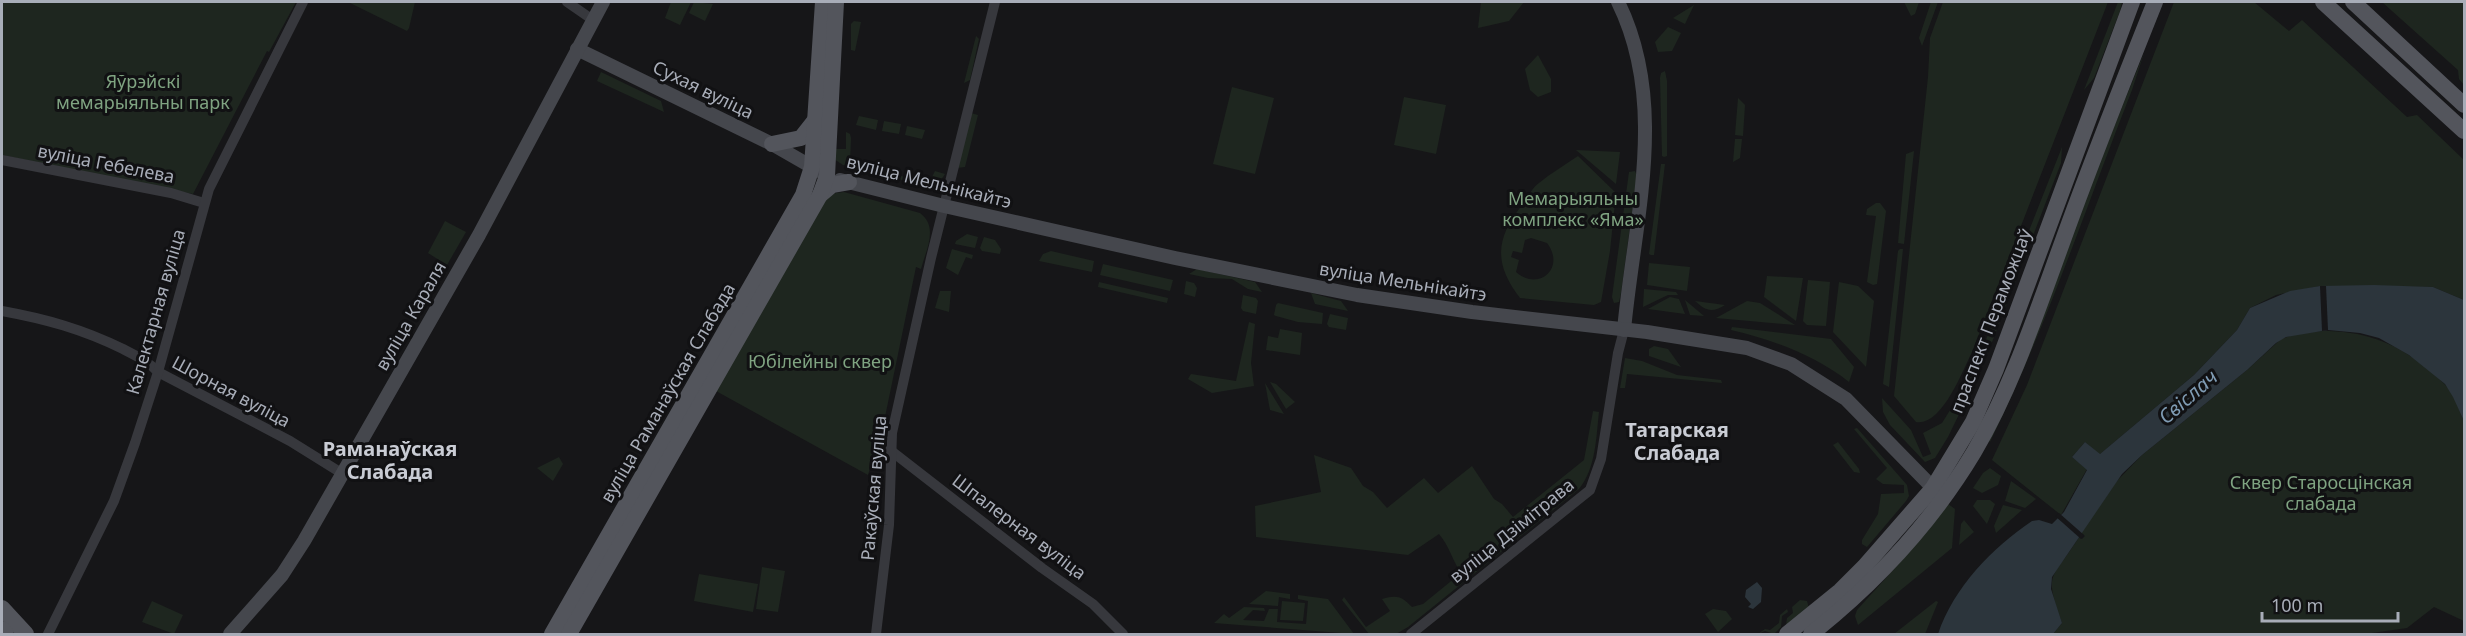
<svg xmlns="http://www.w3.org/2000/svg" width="2466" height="636" font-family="'Noto Sans',sans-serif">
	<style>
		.green { fill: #1e261f; fill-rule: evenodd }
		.water { fill: #2c353c }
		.pier { fill: #161618 }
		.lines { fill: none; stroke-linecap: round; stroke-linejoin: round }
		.minor { stroke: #37383d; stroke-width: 10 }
		.secondary { stroke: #45474d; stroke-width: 14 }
		.primary { stroke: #53555c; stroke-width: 16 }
		.labels { text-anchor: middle; stroke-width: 6; stroke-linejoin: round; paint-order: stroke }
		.park-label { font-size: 18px; fill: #7fa381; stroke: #111113 }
		.street-label { font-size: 18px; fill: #a8adb8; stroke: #111113 }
		.water-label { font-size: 20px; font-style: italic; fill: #7f9bb3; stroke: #111113 }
		.neighbourhood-label { font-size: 20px; font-weight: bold; fill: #c9ccd4; stroke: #111113 }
	</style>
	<rect width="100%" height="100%" fill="#161618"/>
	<g class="green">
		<polygon points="2,2 296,2 269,52 267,51 193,194 2,155"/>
		<polygon points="348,2 347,2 415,2 409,28 407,31"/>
		<polygon points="671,2 691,2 680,25 665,18"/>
		<polygon points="694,2 713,4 705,21 689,13"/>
		<polygon points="1481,2 1524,2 1509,21 1478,28"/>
		<polygon points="1904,2 1919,2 1915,14 1911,16"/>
		<polygon points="1931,2 1938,2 1922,46 1919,38"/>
		<path d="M1943 2H2108L1972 352C1962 372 1942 426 1916 422L1894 396 1928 77 1930 38Z"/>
		<polygon points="2118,2 2122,2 2120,11 2094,78 2084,90"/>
		<polygon points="2174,2 2254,2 2289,31 2302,20 2407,117 2417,115 2464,160 2464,300 2433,287 2320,286 2276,295 2250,308 2237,330 2194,375 2099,455 2085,442 2072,457 2087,469 2061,515 1992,460 2027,385"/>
		<polygon points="2382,2 2464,2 2464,85 2459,79 2458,70"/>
		<polygon points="1694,5 1685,24 1673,18"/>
		<polygon points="854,21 861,22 855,51 851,50 851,24"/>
		<polygon points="1668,27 1681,33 1672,51 1658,52 1655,42"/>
		<polygon points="976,36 979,39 970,80 964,83"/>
		<path d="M2144 53 2132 90C2086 207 2046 328 1990 442L1987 439Z"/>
		<polygon points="1538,55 1551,79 1551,92 1538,97 1530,90 1525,69"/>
		<polygon points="1665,71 1667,81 1667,156 1664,157 1662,156 1660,78 1661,73"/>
		<polygon points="601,72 661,101 664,112 597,81"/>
		<polygon points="1232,87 1274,98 1255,174 1213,164"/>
		<polygon points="1404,97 1446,105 1436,154 1394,145"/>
		<polygon points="1738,98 1745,105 1743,136 1735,135"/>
		<polygon points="971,113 978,115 965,167 957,168"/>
		<polygon points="859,116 878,120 876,130 856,125"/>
		<polygon points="884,121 901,124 899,134 882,131"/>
		<polygon points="907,126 925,130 922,139 905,135"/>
		<polygon points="846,132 850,134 851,138 850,163 882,172 879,173 843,165 834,159 834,149 846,149"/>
		<polygon points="1735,139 1742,139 1740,158 1733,162"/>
		<polygon points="2062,147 2061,163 1984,363 1948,437 1935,458 1925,462 1890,425 1883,412 1882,398 1911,430 1923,457 1931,454 1923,433 1942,423 1972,375"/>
		<polygon points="1576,150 1620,152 1616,184"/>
		<polygon points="1914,151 1904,244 1898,243 1906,154"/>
		<path d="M1578 156 1616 193 1610 251 1601 302 1594 305 1520 298C1493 263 1496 238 1522 205 1527 198 1532 188 1539 183 1551 173 1565 165 1578 156ZM1531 238 1547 243C1566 268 1539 292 1516 272L1519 260 1511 257 1513 251 1522 253 1525 240Z"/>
		<polygon points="1661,164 1665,164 1654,255 1651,255 1649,254"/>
		<path d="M935 171 945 174C942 179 937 185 930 186 921 188 898 181 893 174L929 183Z"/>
		<polygon points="1635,171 1637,176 1621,293 1619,302 1614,303 1612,297 1629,172"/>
		<path d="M844 192 920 213C939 227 926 250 921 269L916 267 885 417 868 475 716 391 826 198 836 193Z"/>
		<polygon points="1876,203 1880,203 1886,211 1877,284 1873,285 1867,282 1876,216 1866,215 1867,209"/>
		<polygon points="445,221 466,232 447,265 428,253"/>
		<polygon points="967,234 978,237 975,248 955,244 956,241"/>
		<polygon points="984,237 995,240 1001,249 1000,254 982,251 980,248"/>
		<polygon points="952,249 973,255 972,259 966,257 958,275 946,268"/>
		<polygon points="1900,249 1903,249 1889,387 1883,384 1898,251"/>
		<polygon points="1051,251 1094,261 1092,272 1039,261 1043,254"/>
		<polygon points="1649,263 1690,267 1687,291 1647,285"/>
		<polygon points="1103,264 1173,280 1170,291 1100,275"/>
		<polygon points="1197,269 1255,282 1262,292 1248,289 1232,279 1208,278 1189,274"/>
		<polygon points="1767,276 1803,278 1796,321 1764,297"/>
		<polygon points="1808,280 1830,282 1826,326 1807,325 1803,321"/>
		<polygon points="1186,281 1194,283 1197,288 1195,297 1184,294"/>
		<polygon points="1099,282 1168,298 1167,303 1098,287"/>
		<polygon points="1839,282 1858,286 1874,301 1866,367 1833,332"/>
		<polygon points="1644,289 1676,292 1678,295 1668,295 1643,307"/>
		<polygon points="940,291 951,291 949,312 935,308"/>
		<polygon points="1311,293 1341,301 1348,311 1315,304"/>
		<polygon points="1243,295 1256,298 1258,301 1256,314 1243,311 1241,308"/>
		<polygon points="1670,297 1679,299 1685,314 1648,309"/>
		<polygon points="1685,300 1704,316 1690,315"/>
		<path d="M1695 301 1725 305C1712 313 1706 311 1695 301Z"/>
		<polygon points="1747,301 1760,303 1795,325 1716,318"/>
		<polygon points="1278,303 1323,313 1322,324 1298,322 1276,316 1274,315 1276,305"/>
		<polygon points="1330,314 1348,318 1346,330 1329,327 1327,324"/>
		<polygon points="1249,322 1255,324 1251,363 1254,386 1212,393 1188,379 1191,374 1236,381"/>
		<path d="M1732 327 1831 339 1854 367 1849 382C1815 355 1773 340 1731 330Z"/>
		<polygon points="1280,329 1302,333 1300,355 1266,350 1268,336 1278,338"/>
		<path d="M2322 331C2362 331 2393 341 2424 366 2433 374 2444 382 2451 392 2456 401 2460 411 2464 421V621L2434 607 2407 628 2365 634H2053L2062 623C2043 570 2052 581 2079 537L2082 539 2085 536 2081 533 2116 482 2142 455 2247 370 2281 339 2296 334Z"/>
		<polygon points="1654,346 1668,349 1681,367 1649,356 1649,349"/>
		<polygon points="1625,358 1642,361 1677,375 1721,380 1722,383 1627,374 1625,388 1620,388"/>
		<polygon points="1270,382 1276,384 1295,402 1286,409"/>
		<polygon points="1265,383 1284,414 1270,410"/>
		<path d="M1593 411 1599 412C1596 438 1596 468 1579 489L1408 627 1396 634H1369L1342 600 1344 597 1366 627 1390 611 1382 599C1397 595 1401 596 1412 607L1423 604 1461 573C1452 560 1450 547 1439 534L1408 555 1256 537 1255 506 1321 492 1314 455 1351 468 1363 486 1373 492 1387 508 1424 478 1438 493 1472 466 1494 499 1502 504 1513 517 1584 460Z"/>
		<polygon points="1857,428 1907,485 1909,496 1906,501 1867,547 1862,544 1862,540 1878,514 1881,494 1904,493 1904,485 1883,484 1876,479 1887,468 1854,429"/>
		<polygon points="1838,442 1859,469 1860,473 1854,472 1833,445"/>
		<polygon points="559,457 563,464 553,481 537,468"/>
		<polygon points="1990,468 2001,476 1998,485 1982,493 1973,488 1983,473"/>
		<polygon points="2011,481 2036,499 2025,508 2005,501"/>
		<polygon points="1977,500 1990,500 1995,504 1987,524 1973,506"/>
		<polygon points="1948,504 1955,509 1952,548 1858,625 1855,616 1857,610 1895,568"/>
		<polygon points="2003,505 2022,510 1996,533 1994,526"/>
		<polygon points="1964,520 1974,532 1959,545 1961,524"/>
		<polygon points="762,567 785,571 778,612 756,609"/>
		<polygon points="699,574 758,584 753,612 694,601"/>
		<polygon points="1266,591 1290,594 1290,599 1279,597 1278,606 1249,604"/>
		<polygon points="1298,595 1328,599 1354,634 1214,623 1224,614 1229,618 1244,607 1264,608 1265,611 1253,610 1243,620 1264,621 1269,609 1278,609 1277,622 1306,624 1308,601 1298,599"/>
		<polygon points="1800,600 1807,601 1809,608 1786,625 1787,618 1793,613 1792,607"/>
		<polygon points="152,601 183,615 174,634 142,622"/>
		<polygon points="1282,601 1305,603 1303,621 1280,620"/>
		<polygon points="1936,601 1938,602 1925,634 1894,634"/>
		<polygon points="1713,609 1726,611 1732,619 1718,632 1705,614"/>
		<polygon points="1787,609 1788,612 1782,616 1781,627 1774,634 1765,631 1758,634 1765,629 1770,630 1779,623 1780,615"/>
	</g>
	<g class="water">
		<path d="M2374 285 2433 287 2464 300V421L2453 397 2445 384 2409 355 2379 338 2360 333 2328 330 2286 337 2276 343 2247 370 2142 455 2122 474 2052 577 2051 589 2062 623 2053 634H1938C1954 587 1992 548 2032 521L2039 520 2052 524 2064 512 2087 470 2072 457 2085 442 2100 454 2194 375 2237 330 2250 308 2290 291 2320 286Z"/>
		<polygon points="1757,582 1762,588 1761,602 1753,609 1748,607 1751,604 1745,597 1746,590"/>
	</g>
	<g class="pier">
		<polygon points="2320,286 2326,286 2328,330 2322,331"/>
		<polygon points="2059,513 2084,535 2081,539 2055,516"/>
	</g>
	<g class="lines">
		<g class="minor">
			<polyline points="567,2 593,20"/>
			<polyline points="2,160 171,193 204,203"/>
			<path d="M2 311C46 319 82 329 123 349 136 356 148 361 158 372L290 441 343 474"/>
			<polyline points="890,450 1042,568 1093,604 1123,634"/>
			<polyline points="48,634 114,501 135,443 158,372 209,189 303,2"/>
			<polyline points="876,634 889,525 892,433 931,258 995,2"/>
			<polyline points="1411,634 1590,490 1601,459 1618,353 1624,330"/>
		</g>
		<g class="secondary">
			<path d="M1618 2C1669 105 1634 221 1624 330"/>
			<polyline points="577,49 772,144 819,171"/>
			<polyline points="840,180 944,206 1175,258 1357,295 1472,312 1647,332 1747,348 1791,364 1846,399 1939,494"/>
			<polyline points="230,634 282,575 304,541 479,235 603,2"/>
		</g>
		<g class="primary">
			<polyline points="2323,2 2464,131"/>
			<polyline points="2353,2 2464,105"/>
			<polyline points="772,144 801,138 816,119"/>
			<polyline points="820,195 832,185 849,182"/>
			<polyline points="2,608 26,634"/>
			<polyline points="2,629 6,634"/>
			<polyline points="552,634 803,195 812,167 823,2"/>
			<polyline points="569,634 820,195 827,176 828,156 836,2"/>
			<polyline points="1787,634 1840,591 1864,567 1933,488 1973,422 1996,369 2132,2"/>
			<path d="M1811 634C1874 584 1932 522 1974 452 2012 387 2036 314 2062 243 2091 162 2123 82 2155 2"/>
		</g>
	</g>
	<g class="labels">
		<g class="park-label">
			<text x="143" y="88">Яўрэйскі<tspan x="143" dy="21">мемарыяльны парк</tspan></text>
			<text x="1573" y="205">Мемарыяльны<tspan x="1573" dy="21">комплекс «Яма»</tspan></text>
			<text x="820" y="368">Юбілейны сквер</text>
			<text x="2321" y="489">Сквер Старосцінская<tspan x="2321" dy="21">слабада</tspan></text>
		</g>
		<g class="street-label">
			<text transform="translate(703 90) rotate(26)" y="6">Сухая вуліца</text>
			<text transform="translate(106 164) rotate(11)" y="6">вуліца Гебелева</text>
			<text transform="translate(929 182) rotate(14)" y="6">вуліца Мельнікайтэ</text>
			<text transform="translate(1403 282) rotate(9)" y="6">вуліца Мельнікайтэ</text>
			<text transform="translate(156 312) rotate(-74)" y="6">Калектарная вуліца</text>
			<text transform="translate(411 316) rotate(-60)" y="6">вуліца Караля</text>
			<text transform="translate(1991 321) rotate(-69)" y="6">праспект Пераможцаў</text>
			<text transform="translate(231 392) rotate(28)" y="6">Шорная вуліца</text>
			<text transform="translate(668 393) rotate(-60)" y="6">вуліца Раманаўская Слабада</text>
			<text transform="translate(874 488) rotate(-85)" y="6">Ракаўская вуліца</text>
			<text transform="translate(1019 527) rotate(37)" y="6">Шпалерная вуліца</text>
			<text transform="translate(1512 531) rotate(-39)" y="6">вуліца Дзімітрава</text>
		</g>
		<g class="water-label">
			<text transform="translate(2188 397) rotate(-41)" y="7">Свіслач</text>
		</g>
		<g class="neighbourhood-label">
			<text x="1677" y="437">Татарская<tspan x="1677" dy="23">Слабада</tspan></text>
			<text x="390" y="456">Раманаўская<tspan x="390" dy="23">Слабада</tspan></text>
		</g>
	</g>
	<rect width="2466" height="636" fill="none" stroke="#a8adb8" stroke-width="6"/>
	<path d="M2262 612v9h136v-9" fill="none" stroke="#a8adb8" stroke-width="3"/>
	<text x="2271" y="612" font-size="18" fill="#a8adb8" stroke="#111113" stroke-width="4.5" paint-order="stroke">100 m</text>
</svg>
